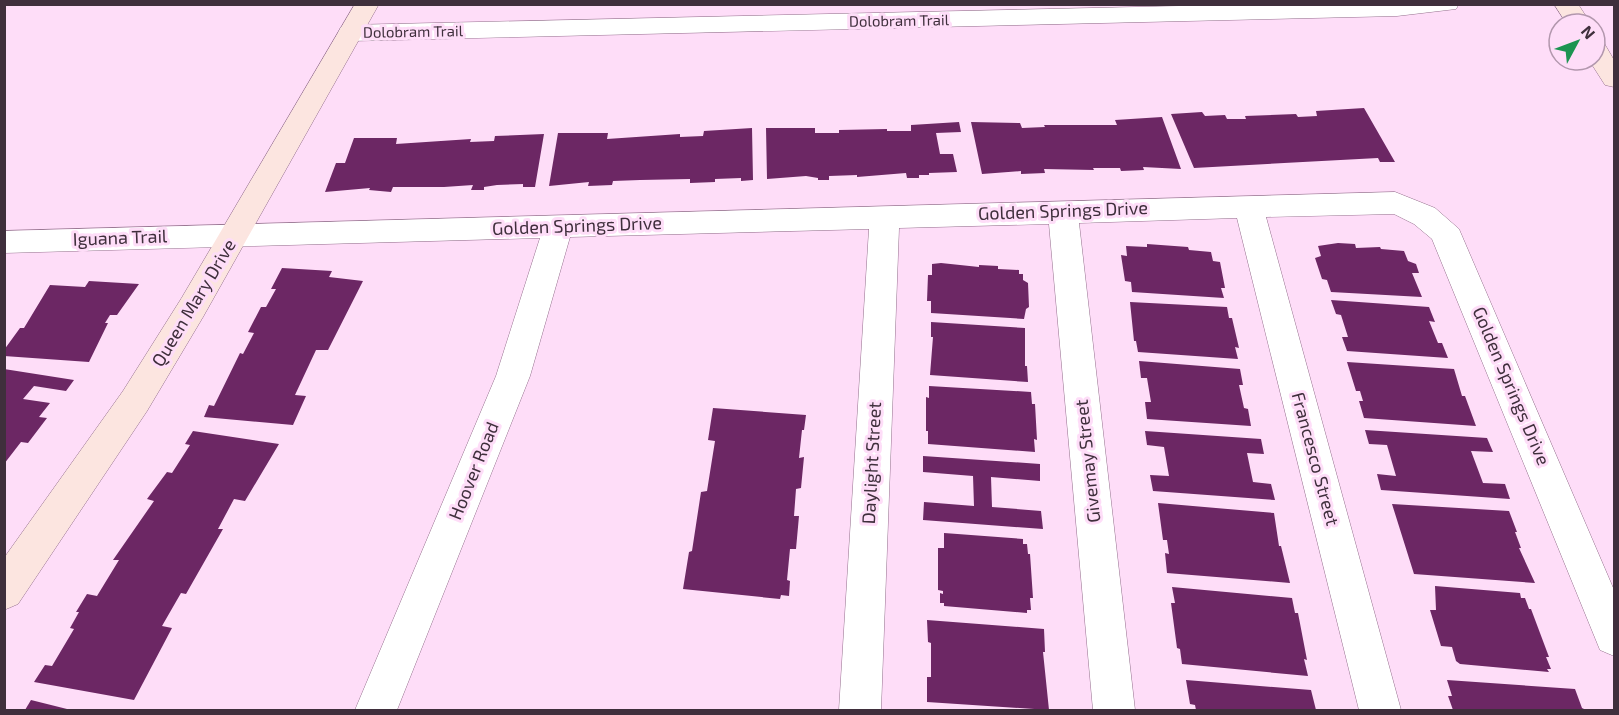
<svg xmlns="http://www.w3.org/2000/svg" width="1619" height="715" font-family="'Exo 2',sans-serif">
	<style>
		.building { fill: #6c2764 }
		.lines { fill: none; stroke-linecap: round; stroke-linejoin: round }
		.street-casing { stroke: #94708d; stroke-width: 1 }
		.secondary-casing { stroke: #94708d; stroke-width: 1 }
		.street { fill: #fff; fill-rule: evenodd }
		.secondary { fill: #fce5e0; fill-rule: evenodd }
		.labels { text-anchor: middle; stroke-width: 6; stroke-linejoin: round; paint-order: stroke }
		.far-street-label { font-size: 15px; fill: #3f2f3c; stroke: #feddf8 }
		.street-label { font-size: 18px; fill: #3f2f3c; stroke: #feddf8 }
	</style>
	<rect width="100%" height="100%" fill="#feddf8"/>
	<g class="building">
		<polygon points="1364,108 1395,162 1380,162 1378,158 1194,168 1171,114 1202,112 1205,116 1225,115 1227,119 1246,119 1245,116 1296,114 1298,117 1317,116 1316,111"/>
		<polygon points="1162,117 1181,169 1143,167 1144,170 1121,171 1120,168 1093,168 1094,170 1044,169 1045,173 1021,174 1021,171 982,174 971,122 1020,123 1022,128 1045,127 1044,125 1117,125 1115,120"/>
		<polygon points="959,122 961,132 936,133 940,154 953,154 957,172 929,173 929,175 919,175 919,178 907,178 906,173 857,177 857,175 829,176 829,180 818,180 818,178 806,176 767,179 766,128 815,128 815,133 839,133 839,130 887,129 887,131 911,131 911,125"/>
		<polygon points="752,128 753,180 741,181 741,178 715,179 715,182 690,183 690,179 640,180 613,181 612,185 588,186 589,182 549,186 558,133 608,133 607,139 680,134 680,137 703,136 704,131"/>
		<polygon points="544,134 535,187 523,187 523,184 497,185 484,187 484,190 471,190 473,185 444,187 393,187 391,192 369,190 370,188 325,192 336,163 345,163 354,138 397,138 396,144 471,139 470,142 494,141 495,136"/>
		<polygon points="1338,243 1355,244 1356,248 1380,247 1381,249 1404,251 1408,261 1416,264 1419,273 1412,273 1422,297 1331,292 1327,280 1322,279 1315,258 1321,256 1318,246"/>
		<polygon points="1147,244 1188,247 1189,250 1211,252 1213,261 1220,262 1225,288 1221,288 1224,298 1132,292 1131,282 1125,281 1121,255 1127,256 1126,246 1147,247"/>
		<polygon points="941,263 979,267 979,265 998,266 998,269 1019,270 1019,274 1023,274 1023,280 1028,283 1029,307 1026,309 1024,319 931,313 931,301 927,301 928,275 932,275 932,264"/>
		<polygon points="282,268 332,271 329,277 363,281 328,350 316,350 295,395 306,396 293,425 204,417 209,405 214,406 240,353 243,354 254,333 248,332 261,307 266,307 276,289 271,289"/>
		<polygon points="89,281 139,284 117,315 110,315 105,323 108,323 89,362 4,356 4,350 20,328 24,328 50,285 85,287"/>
		<polygon points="1331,300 1429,307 1435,322 1429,321 1438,343 1442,343 1448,358 1347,351 1342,337 1348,337 1341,315 1336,314"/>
		<polygon points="1130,302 1227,307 1229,318 1232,318 1239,348 1235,347 1238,359 1138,352 1136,341 1134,341"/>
		<polygon points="931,322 1025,328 1025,366 1027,366 1028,382 930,375 933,337 931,337"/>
		<polygon points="1139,361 1240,369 1243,385 1239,385 1244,408 1248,409 1251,426 1147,419 1145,402 1151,402 1147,378 1141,378"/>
		<polygon points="1347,362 1454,369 1462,396 1465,396 1476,426 1364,418 1359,401 1363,401 1360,391 1356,391"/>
		<polygon points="4,369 74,380 66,391 34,386 23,399 50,403 39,417 47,418 28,443 21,442 4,464"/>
		<polygon points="929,386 1031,392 1032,404 1035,404 1037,440 1034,439 1035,452 928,444 928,431 926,431 926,397 929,398"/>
		<polygon points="713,408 806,415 804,430 802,430 799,458 804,457 801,488 796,489 794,516 799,516 796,549 790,549 787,580 790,581 789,596 781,595 780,599 683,589 689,552 692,551 701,492 707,491 715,441 708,440"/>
		<polygon points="1365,430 1487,438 1493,452 1471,451 1483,483 1505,484 1510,499 1381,490 1377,474 1396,476 1387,445 1369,444"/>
		<polygon points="193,431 279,444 245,501 234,499 218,529 223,529 186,594 181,593 162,626 172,628 134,700 34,682 45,665 52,666 74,629 70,628 79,612 76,612 87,594 97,596 119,560 113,560 154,501 147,499 167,472 172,473 190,445 185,444"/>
		<polygon points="1145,431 1261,439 1264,454 1247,453 1253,482 1271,484 1275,500 1153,491 1150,475 1169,476 1164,447 1147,445"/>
		<polygon points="923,456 1040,464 1040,481 991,477 992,507 1041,511 1043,529 923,520 924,502 974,506 973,476 923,472"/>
		<polygon points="1158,503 1274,513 1279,546 1281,546 1290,583 1167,573 1165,553 1169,554 1167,540 1163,540"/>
		<polygon points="1392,504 1509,511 1517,532 1515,532 1521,548 1519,548 1535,583 1414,574"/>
		<polygon points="944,533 1023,539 1023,544 1027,544 1028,554 1030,554 1033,598 1030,598 1031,610 1027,610 1027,613 944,606 944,603 940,603 940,593 943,594 943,591 938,590 938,548 944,548"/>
		<polygon points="1435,586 1520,593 1521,598 1525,598 1529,609 1531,609 1549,657 1546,657 1551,669 1547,669 1549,672 1460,664 1456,661 1452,647 1441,646 1430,610 1436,610"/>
		<polygon points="1172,587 1292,598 1295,613 1298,613 1307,660 1304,659 1308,676 1182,664 1180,649 1177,648 1171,603 1175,603"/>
		<polygon points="927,620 1044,629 1045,652 1043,652 1049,710 927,702 927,677 931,677 931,643 928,642"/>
		<polygon points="1186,680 1311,690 1316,710 1196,710 1195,705 1190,704"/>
		<polygon points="1447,680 1575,689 1582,708 1586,710 1453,710 1448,696 1452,696"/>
		<polygon points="31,700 71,710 25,710"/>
	</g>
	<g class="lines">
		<g class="street-casing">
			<g id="street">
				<polygon points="1266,4 1459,4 1456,9 1397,16 350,41 341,39 338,33 341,27 350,25"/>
				<polygon points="1395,192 1435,208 1459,229 1614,590 1614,656 1600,650 1432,239 1414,224 1394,214 1266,217 1401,710 1359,710 1237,218 1079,223 1135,710 1093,710 1049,224 899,228 881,710 839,710 869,229 570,237 530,376 397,710 355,710 496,376 540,238 4,253 4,231"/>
			</g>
		</g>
		<g class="secondary-casing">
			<g id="secondary">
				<polygon points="355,4 379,4 203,317 147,411 18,604 4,610 4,558 123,391 181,299"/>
				<polygon points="1554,4 1578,4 1591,24 1567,24"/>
				<polygon points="1595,41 1604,43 1614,60 1614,87 1605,85 1589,60 1595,60"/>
			</g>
		</g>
		<use href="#street" class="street"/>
		<use href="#secondary" class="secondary"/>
	</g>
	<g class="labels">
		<g class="far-street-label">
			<text transform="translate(899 21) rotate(-1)" y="5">Dolobram Trail</text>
			<text transform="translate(413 32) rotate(-1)" y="5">Dolobram Trail</text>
		</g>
		<g class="street-label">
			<text transform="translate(1063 211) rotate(-2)" y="6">Golden Springs Drive</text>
			<text transform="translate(577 226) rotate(-2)" y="6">Golden Springs Drive</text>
			<text transform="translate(120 238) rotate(-2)" y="6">Iguana Trail</text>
			<text transform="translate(194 303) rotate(-59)" y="6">Queen Mary Drive</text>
			<text transform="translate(1511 386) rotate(67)" y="6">Golden Springs Drive</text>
			<text transform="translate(1315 459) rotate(75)" y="6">Francesco Street</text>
			<text transform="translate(1088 461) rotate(-96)" y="6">Givemay Street</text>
			<text transform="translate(872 463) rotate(-87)" y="6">Daylight Street</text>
			<text transform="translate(474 471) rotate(-68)" y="6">Hoover Road</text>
		</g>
	</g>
	<rect width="1619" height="715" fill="none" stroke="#3f2f3c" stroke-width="12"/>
	<g transform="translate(1577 42) rotate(49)"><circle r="28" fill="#feddf8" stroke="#b297ad" stroke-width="1.5"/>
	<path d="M0-4.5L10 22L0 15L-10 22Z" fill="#1c9451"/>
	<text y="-9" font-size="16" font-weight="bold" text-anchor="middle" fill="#3f2f3c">N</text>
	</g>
</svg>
